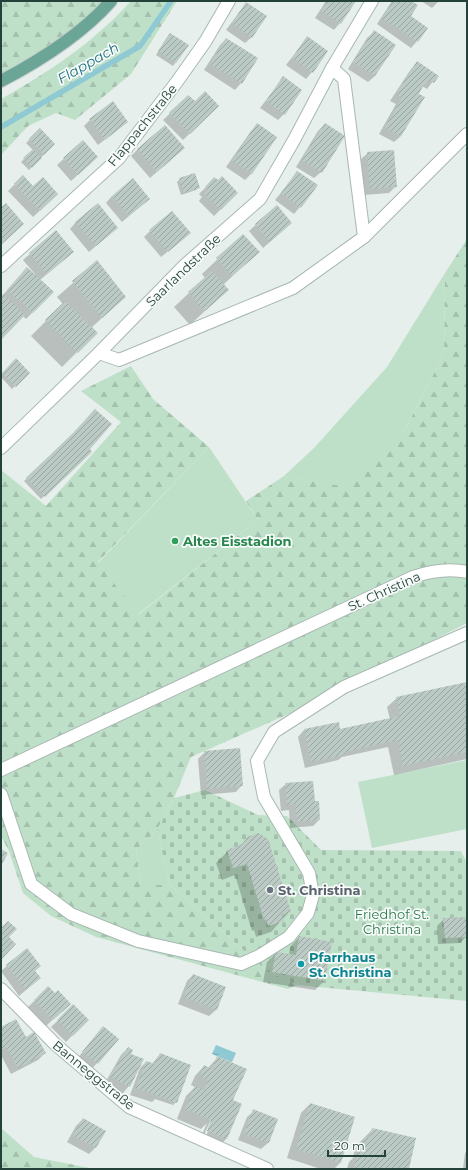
<svg xmlns="http://www.w3.org/2000/svg" width="468" height="1170" font-family="Montserrat,sans-serif">
	<style>
		.grass { fill: #bfe0c8 }
		.forest { fill: url(#forest-firs) }
		.cemetery { fill: url(#cemetery-stones) }
		.water { fill: url(#water-ripples) }
		.shadow { fill: #0003; fill-rule: evenodd }
		.lines { fill: none; stroke-linecap: round; stroke-linejoin: round }
		.stream { stroke: #8ec9d4; stroke-width: 5.5 }
		.building { fill: url(#building-hatch) }
		.lane-casing { stroke: #a8b8b2; stroke-width: 14 }
		.street-casing { stroke: #a8b8b2; stroke-width: 14 }
		.primary-casing { stroke: #c2cac8; stroke-width: 14 }
		.lane { stroke: #fff; stroke-width: 12 }
		.street { stroke: #fff; stroke-width: 12 }
		.primary { stroke: #6aa596; stroke-width: 12 }
		.leisure-dot { fill: #2e9e5b; stroke: #f7fbf9; stroke-width: 1.5 }
		.worship-dot { fill: #6b7280; stroke: #f7fbf9; stroke-width: 1.5 }
		.culture-dot { fill: #0f9aa8; stroke: #f7fbf9; stroke-width: 1.5 }
		.labels { text-anchor: middle; stroke-width: 3.5; stroke-linejoin: round; paint-order: stroke }
		.street-label { font-size: 13px; fill: #24423a; stroke: #f7fbf9 }
		.leisure-label { font-size: 13px; font-weight: bold; fill: #27864d; stroke: #f7fbf9; text-anchor: start }
		.worship-label { font-size: 13px; font-weight: bold; fill: #5b616d; stroke: #f7fbf9; text-anchor: start }
		.park-label { font-size: 13px; fill: #2d7a4b; stroke: #f7fbf9 }
		.culture-label { font-size: 13px; font-weight: bold; fill: #0d838f; stroke: #f7fbf9; text-anchor: start }
		.water-label { font-size: 14px; font-style: italic; fill: #1c6f80; stroke: #f7fbf9 }
	</style>
	<defs>
		<pattern id="forest-firs" width="22" height="20" patternUnits="userSpaceOnUse"><rect width="22" height="20" fill="#bfe0c8"/><path d="M5 1l3.5 6h-7zM16 11l3.5 6h-7z" fill="#a4c1ad"/></pattern>
		<pattern id="cemetery-stones" width="16" height="16" patternUnits="userSpaceOnUse"><rect width="16" height="16" fill="#bfe0c8"/><path d="M2 7V4a2 2 0 0 1 4 0v3zM10 15v-3a2 2 0 0 1 4 0v3z" fill="#a4c1ad"/></pattern>
		<pattern id="water-ripples" width="26" height="14" patternUnits="userSpaceOnUse"><rect width="26" height="14" fill="#8ec9d4"/><path d="M2 4q2-2 4 0t4 0M15 11q2-2 4 0t4 0" fill="none" stroke="#74a5ad"/></pattern>
		<pattern id="building-hatch" width="6" height="6" patternUnits="userSpaceOnUse"><rect width="6" height="6" fill="#bbcac4"/><path d="M-1 1l2-2M0 6l6-6M5 7l2-2" fill="none" stroke="#98a6a0"/></pattern>
	</defs>
	<rect width="100%" height="100%" fill="#e6efeb"/>
	<g class="grass">
		<polygon points="445,273 444,354 406,428 341,487 284,476 315,447 387,367"/>
		<polygon points="209,447 258,520 137,615 98,563"/>
		<polygon points="467,760 467,829 372,848 358,782"/>
		<polygon points="157,830 170,885 141,885 136,850"/>
	</g>
	<g class="forest">
		<polygon points="1,1 111,1 107,7 1,81"/>
		<path d="M131 1H177L131 74 75 120 56 113 28 126 1 155V99C49 72 94 42 131 1Z"/>
		<polygon points="467,239 467,623 293,712 191,757 174,798 157,830 136,850 141,885 170,885 267,971 297,985 288,989 96,937 51,916 23,893 9,851 1,836 1,470 46,506 121,422 81,391 131,366 153,399 209,447 98,562 138,615 258,520 246,501 284,476 341,486 406,428 444,354 445,273"/>
		<polygon points="1,1128 34,1157 95,1169 1,1169"/>
	</g>
	<polygon class="cemetery" points="205,790 258,815 287,816 321,850 461,851 467,863 467,1001 297,985 267,971 170,885 157,830 174,798"/>
	<polygon class="water" points="216,1045 236,1053 232,1062 212,1054"/>
	<g class="shadow">
		<polygon points="326,1 355,1 340,23 334,30 315,18"/>
		<polygon points="392,1 411,1 409,17 417,41 411,48 377,24"/>
		<polygon points="421,1 439,1 432,8"/>
		<polygon points="246,3 252,37 245,43 226,30"/>
		<polygon points="374,32 375,76 368,82 348,69 367,38"/>
		<polygon points="167,37 187,46 173,66 156,55"/>
		<polygon points="307,38 312,72 306,79 286,65"/>
		<polygon points="226,39 241,83 235,90 204,70 220,45"/>
		<polygon points="417,63 437,76 427,89 422,86 418,94 423,98 401,136 394,142 379,134 396,104 390,101 411,69"/>
		<polygon points="283,78 284,114 278,120 260,108"/>
		<polygon points="188,96 195,103 218,106 183,140 163,120"/>
		<polygon points="90,120 127,122 98,145 84,126"/>
		<polygon points="257,124 276,138 251,174 245,180 226,167 251,131"/>
		<polygon points="325,124 321,172 314,178 296,167 318,131"/>
		<polygon points="40,130 54,144 29,170 21,162 33,150 26,143"/>
		<polygon points="83,142 90,164 71,181 57,165"/>
		<polygon points="184,148 150,178 131,156 138,149"/>
		<polygon points="368,153 396,186 389,193 364,195 361,159"/>
		<polygon points="298,172 317,186 294,214 275,200"/>
		<polygon points="23,176 33,187 51,200 33,217 8,191"/>
		<polygon points="180,179 199,187 196,190 181,195 177,182"/>
		<polygon points="214,179 237,193 214,216 199,201 202,197 199,194"/>
		<polygon points="112,196 142,205 122,222 106,203"/>
		<polygon points="277,206 291,223 263,248 249,231"/>
		<polygon points="76,222 110,234 89,252 70,229"/>
		<polygon points="56,231 66,258 40,280 53,292 26,319 23,316 1,339 1,297 21,275 35,274 23,260"/>
		<polygon points="150,231 183,239 161,257 144,237"/>
		<polygon points="243,235 258,252 223,285 227,290 190,325 174,307 205,278 202,274"/>
		<polygon points="97,262 125,297 91,328 96,333 62,367 31,336 63,304 57,297"/>
		<polygon points="16,360 29,373 12,389 1,377 1,375"/>
		<polygon points="71,436 91,452 41,499 24,481"/>
		<polygon points="467,683 467,759 394,775 388,747 342,757 338,760 305,768 298,737 304,730 338,723 339,730 390,719 387,707 397,698"/>
		<polygon points="205,752 242,785 236,792 201,795 198,759"/>
		<polygon points="286,784 314,802 319,820 313,826 290,828 289,810 281,811 279,790"/>
		<polygon points="248,838 290,911 271,932 256,937 254,930 252,931 235,875 222,880 216,863 228,851 239,847"/>
		<polygon points="444,919 466,937 460,943 438,944 437,926"/>
		<polygon points="299,937 330,943 324,981 315,990 263,982 267,962 276,953 289,955 290,947"/>
		<polygon points="26,950 34,971 40,978 19,996 1,971"/>
		<polygon points="193,975 225,987 216,1010 209,1016 178,1004 187,981"/>
		<polygon points="48,988 55,994 69,1004 46,1026 28,1007"/>
		<polygon points="73,1006 87,1020 66,1042 51,1027"/>
		<polygon points="1,1029 25,1038 45,1053 38,1060 11,1074 1,1055"/>
		<polygon points="97,1034 117,1039 91,1070 77,1059"/>
		<polygon points="128,1048 129,1086 123,1093 105,1083 121,1055"/>
		<polygon points="160,1054 176,1102 173,1105 155,1099 152,1102 130,1095 140,1068 146,1062 152,1064"/>
		<path d="M218 1057 232 1101 226 1139 220 1145 201 1137 207 1123 201 1129 177 1119 186 1096 195 1087 191 1085 195 1076 204 1066 208 1068ZM216 1108H218L206 1136 204 1135Z"/>
		<polygon points="310,1104 340,1163 334,1169 321,1169 287,1158 301,1113"/>
		<polygon points="254,1111 277,1120 268,1143 261,1149 238,1140 247,1117"/>
		<polygon points="83,1119 104,1131 95,1148 89,1154 67,1142 76,1126"/>
		<polygon points="373,1129 408,1169 347,1169 349,1162 353,1158 355,1147"/>
		<polygon points="467,1151 467,1169 463,1169 465,1153"/>
	</g>
	<g class="lines">
		<polyline class="stream" points="1,127 140,46 171,1"/>
	</g>
	<g class="building">
		<polygon points="328,1 356,1 341,24 321,11"/>
		<polygon points="393,1 412,1 418,5 411,16 428,28 418,42 382,18"/>
		<polygon points="246,2 267,16 252,38 232,23"/>
		<polygon points="374,30 396,45 375,76 353,62"/>
		<polygon points="170,33 189,45 176,63 158,51"/>
		<polygon points="307,36 328,51 313,73 292,58"/>
		<polygon points="226,38 258,58 242,84 210,64"/>
		<polygon points="417,61 439,76 434,83 428,80 422,88 419,94 425,97 401,136 385,127 402,98 396,94"/>
		<polygon points="283,76 302,90 285,115 266,101"/>
		<polygon points="205,91 219,106 190,134 169,113 188,95 195,101"/>
		<polygon points="113,101 128,122 105,140 89,119"/>
		<polygon points="257,123 277,137 252,174 232,161"/>
		<polygon points="325,123 345,136 322,173 301,160"/>
		<polygon points="165,125 185,148 157,172 137,149"/>
		<polygon points="40,128 55,144 44,155 29,139"/>
		<polygon points="83,140 98,157 78,175 63,158"/>
		<polygon points="33,149 42,158 32,168 23,158"/>
		<polygon points="394,150 397,187 370,189 367,152"/>
		<polygon points="297,171 318,185 301,208 281,193"/>
		<polygon points="195,173 200,188 184,193 179,178"/>
		<polygon points="23,175 33,186 43,177 58,194 40,211 14,184"/>
		<polygon points="222,176 238,193 221,210 204,194 208,190 205,187 214,177 218,180"/>
		<polygon points="133,178 150,199 129,216 112,196"/>
		<polygon points="6,203 24,224 1,245 1,207"/>
		<polygon points="98,203 118,228 96,246 75,222"/>
		<polygon points="277,205 292,223 270,242 255,224"/>
		<polygon points="172,211 191,233 168,252 149,230"/>
		<polygon points="56,230 74,252 47,274 29,253"/>
		<polygon points="243,234 260,252 232,276 216,258"/>
		<polygon points="97,260 126,297 102,318 72,281"/>
		<polygon points="27,267 54,292 33,313 7,290"/>
		<polygon points="212,271 229,290 205,311 188,292"/>
		<polygon points="3,294 25,315 1,340 1,296"/>
		<polygon points="65,301 98,333 78,353 45,320"/>
		<polygon points="16,358 30,373 16,387 2,373"/>
		<polygon points="95,409 112,424 90,449 92,452 45,497 26,478 73,433"/>
		<polygon points="467,682 467,752 403,766 398,740 345,752 346,754 311,762 304,729 339,722 340,729 400,716 396,697"/>
		<polygon points="240,748 243,786 207,789 204,751"/>
		<polygon points="313,781 315,801 319,801 320,820 297,822 295,804 287,805 285,783"/>
		<polygon points="258,833 268,839 291,912 282,915 284,921 268,926 266,919 264,920 247,864 233,868 227,850 243,844 247,837"/>
		<polygon points="1,849 8,853 1,866"/>
		<polygon points="467,917 467,937 445,938 443,918"/>
		<polygon points="8,921 17,929 9,937 16,944 1,960 1,928"/>
		<polygon points="299,936 332,942 325,981 272,972 276,952 296,955"/>
		<polygon points="27,948 41,966 35,971 41,978 26,990 6,965"/>
		<polygon points="193,974 226,987 217,1010 184,997"/>
		<polygon points="48,986 55,993 58,990 71,1004 53,1020 34,1000"/>
		<polygon points="73,1004 89,1020 73,1036 57,1020"/>
		<polygon points="16,1019 26,1037 34,1032 46,1053 18,1068 6,1047 1,1050 1,1027"/>
		<polygon points="103,1026 119,1039 98,1064 82,1052"/>
		<polygon points="128,1047 133,1050 131,1054 144,1059 130,1087 110,1076"/>
		<polygon points="160,1053 191,1065 177,1103 136,1088 146,1061 155,1064"/>
		<polygon points="217,1056 247,1069 233,1100 242,1104 227,1139 207,1131 211,1120 185,1109 195,1086 204,1090 208,1080 200,1076 204,1065 212,1069"/>
		<polygon points="310,1103 355,1117 341,1163 296,1149"/>
		<polygon points="253,1109 278,1119 269,1143 244,1134"/>
		<polygon points="83,1118 106,1131 96,1148 73,1136"/>
		<polygon points="372,1128 416,1138 409,1169 363,1169 354,1167 358,1152 361,1152 365,1137 370,1138"/>
	</g>
	<g class="lines">
		<g class="lane-casing">
			<polyline id="lane" points="99,353 119,360 293,288 364,237 467,134"/>
		</g>
		<g class="street-casing">
			<g id="street">
				<polyline points="332,68 344,79 364,237"/>
				<polyline points="1,266 119,158 176,83 205,42 229,1"/>
				<polyline points="1,448 99,353 185,265 260,199 294,140 332,68 372,1"/>
				<path d="M1 770 413 577C431 571 448 568 467 572"/>
				<polyline points="1,794 31,884 71,914 138,941 241,964 259,956 289,937 308,913 313,895 309,873 264,797 257,761 274,732 344,687 467,633"/>
				<polyline points="1,989 56,1045 129,1107 267,1169"/>
			</g>
		</g>
		<g class="primary-casing">
			<path id="primary" d="M1 81C41 60 81 35 111 1"/>
		</g>
		<use href="#lane" class="lane"/>
		<use href="#street" class="street"/>
		<use href="#primary" class="primary"/>
	</g>
	<circle class="leisure-dot" cx="175" cy="541" r="4"/>
	<circle class="worship-dot" cx="270" cy="890" r="4"/>
	<circle class="culture-dot" cx="301" cy="964" r="4"/>
	<g class="labels">
		<g class="street-label">
			<text transform="translate(142 125) rotate(-51)" y="5">Flappachstraße</text>
			<text transform="translate(183 270) rotate(-44)" y="5">Saarlandstraße</text>
			<text transform="translate(384 591) rotate(-24)" y="5">St. Christina</text>
			<text transform="translate(94 1075) rotate(39)" y="5">Banneggstraße</text>
		</g>
		<g class="leisure-label">
			<text x="183" y="546">Altes Eisstadion</text>
		</g>
		<g class="worship-label">
			<text x="278" y="895">St. Christina</text>
		</g>
		<g class="park-label">
			<text x="392" y="919">Friedhof St.<tspan x="392" dy="15">Christina</tspan></text>
		</g>
		<g class="culture-label">
			<text x="309" y="962">Pfarrhaus<tspan x="309" dy="15">St. Christina</tspan></text>
		</g>
		<g class="water-label">
			<text transform="translate(88 63) rotate(-30)" y="5">Flappach</text>
		</g>
	</g>
	<rect width="468" height="1170" fill="none" stroke="#24423a" stroke-width="4"/>
	<path d="M328 1150v6h57v-6" fill="none" stroke="#24423a" stroke-width="2"/>
	<text x="334" y="1150" font-size="12" fill="#24423a" stroke="#f7fbf9" stroke-width="3" paint-order="stroke">20 m</text>
</svg>
